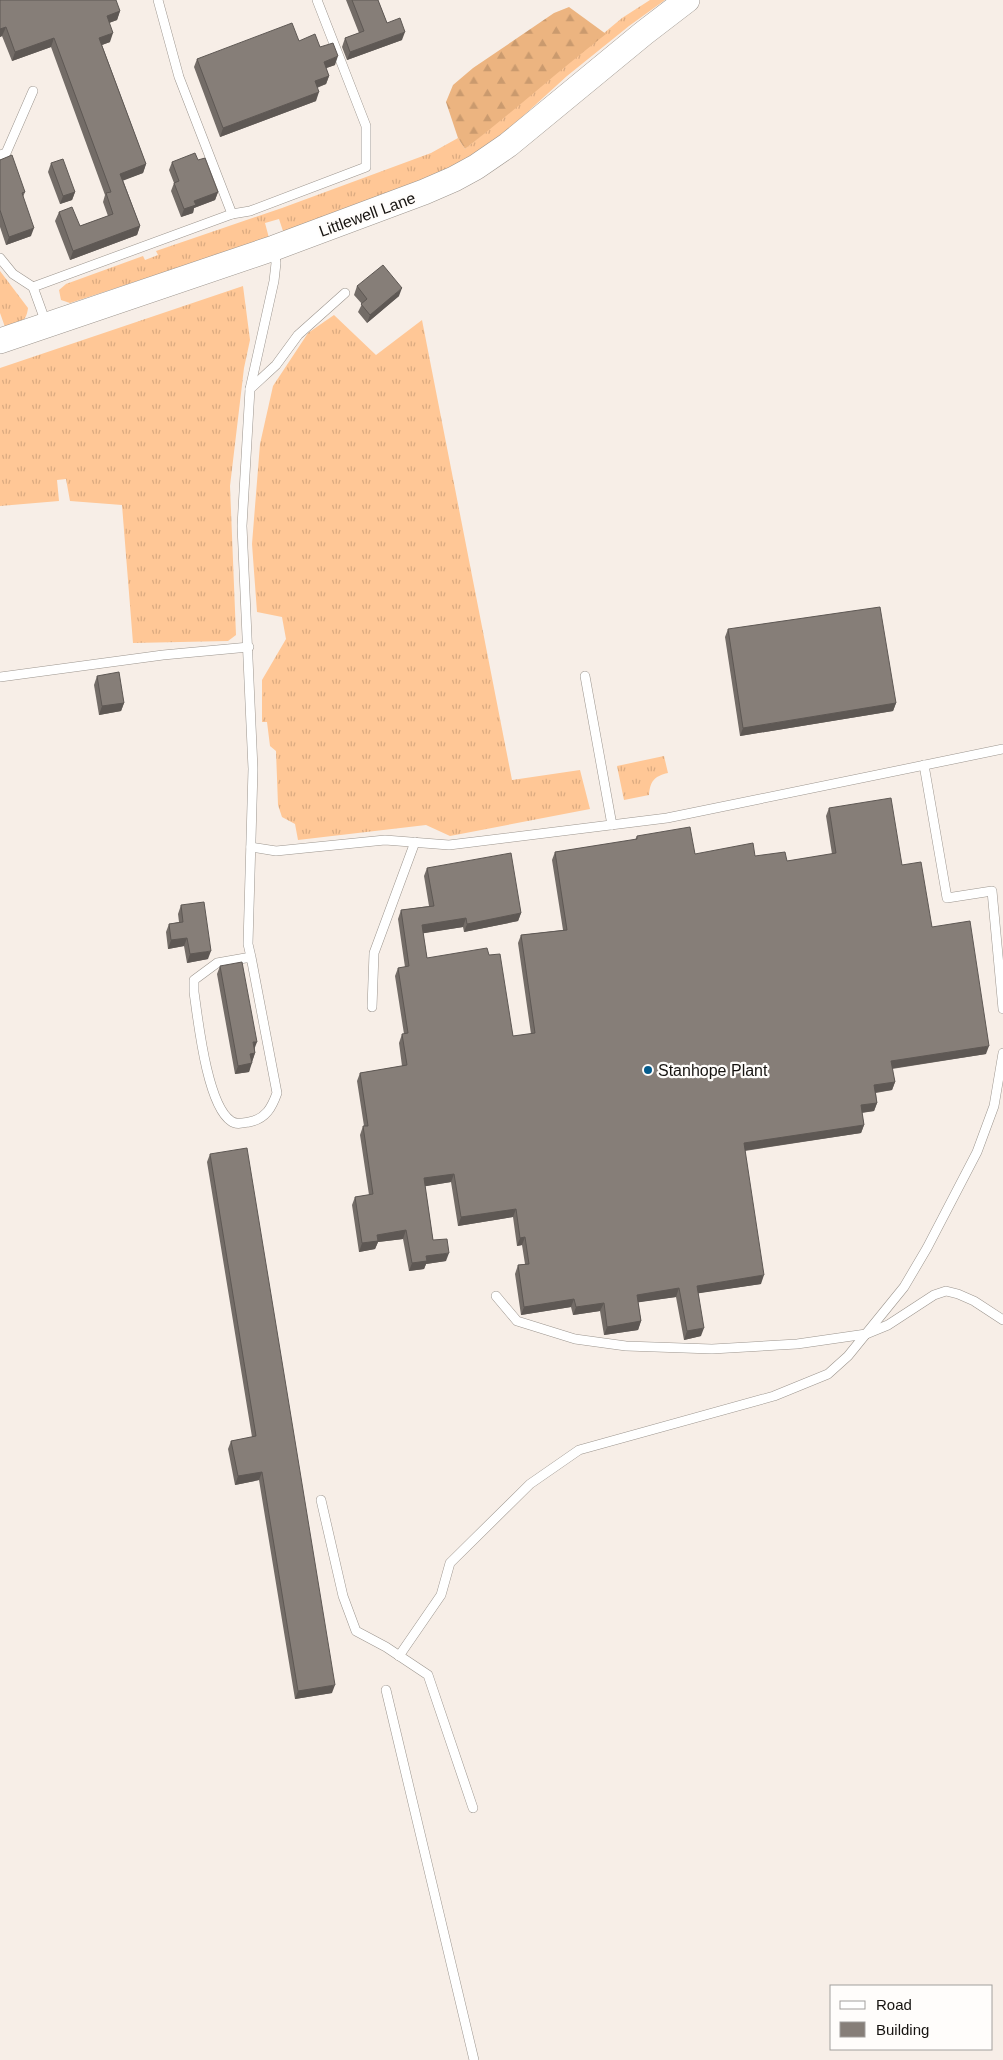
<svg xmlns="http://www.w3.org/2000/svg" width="1003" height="2060" font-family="Helvetica,sans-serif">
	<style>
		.grass { fill: url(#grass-tufts) }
		.forest { fill: url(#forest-firs) }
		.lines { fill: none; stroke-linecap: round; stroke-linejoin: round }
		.lane-casing { stroke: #9c958e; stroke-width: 10 }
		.secondary-casing { stroke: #9c958e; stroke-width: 26 }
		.lane { stroke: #fff; stroke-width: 9 }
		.secondary { stroke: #fff; stroke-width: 25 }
		.wall { fill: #736c67 }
		.shaded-wall { fill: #5e5854 }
		.building { fill: #867e78; stroke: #5e5854 }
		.poi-dot { fill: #045b8c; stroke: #fffdfb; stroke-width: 2 }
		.labels { text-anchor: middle; stroke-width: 4.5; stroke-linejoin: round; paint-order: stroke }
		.street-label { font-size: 16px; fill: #161310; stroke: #fffdfb }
		.poi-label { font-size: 16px; fill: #161310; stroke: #fffdfb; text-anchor: start }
	</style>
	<defs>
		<pattern id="grass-tufts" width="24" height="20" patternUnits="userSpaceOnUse" patternTransform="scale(1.25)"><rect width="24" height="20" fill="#ffc796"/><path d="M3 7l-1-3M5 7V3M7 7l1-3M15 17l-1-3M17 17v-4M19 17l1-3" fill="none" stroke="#daaa80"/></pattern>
		<pattern id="forest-firs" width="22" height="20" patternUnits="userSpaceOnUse" patternTransform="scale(1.25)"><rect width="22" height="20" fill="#ecb480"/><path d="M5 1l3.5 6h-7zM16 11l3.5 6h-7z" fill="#ca9a6e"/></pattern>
	</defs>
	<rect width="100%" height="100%" fill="#f7eee7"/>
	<g class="grass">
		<polygon points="650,0 665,0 629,26 567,76 511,127 486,146 462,162 438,174 284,234 279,219 265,223 269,238 70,303 61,300 59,290 66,284 143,256 145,260 158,255 156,251 282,208 431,153 458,138 465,149 622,18"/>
		<path d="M0 271 28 308C26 324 19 322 5 327L0 313Z"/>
		<polygon points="243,286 250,340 244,368 230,486 236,635 228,641 133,643 122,505 70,501 66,479 57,480 59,501 0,506 0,368"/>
		<polygon points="334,315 376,355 422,320 512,780 580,770 590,809 450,836 426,825 298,840 295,824 282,817 278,805 276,751 270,746 267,722 262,722 262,680 286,639 282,617 257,612 252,544 260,444 273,386 308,333"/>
		<path d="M664 756 668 773C654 776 650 782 649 795L624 800 617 766Z"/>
	</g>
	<path class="forest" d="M569 7 606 34C558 71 513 112 465 149L458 138 446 102 453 85 473 68 554 13Z"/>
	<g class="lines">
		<g class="lane-casing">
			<g id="lane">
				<polyline points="0,155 6,153 33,91"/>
				<polyline points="232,214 250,211 366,167 366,126 317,0"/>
				<polyline points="0,258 13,274 33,287"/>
				<polyline points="46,323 33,287 232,214 179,77 158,0"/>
				<polyline points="250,389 276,365 298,335 345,293"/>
				<polyline points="585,676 612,825"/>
				<polyline points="0,677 163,655 249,647"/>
				<polyline points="924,765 947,898 992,891 1003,1009"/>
				<polyline points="251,847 276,851 385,840 449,845 667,818 1003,749"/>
				<path d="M251 957 217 963 194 980V992C198 1020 207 1105 231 1121 236 1125 243 1123 249 1122 266 1119 272 1107 277 1093L251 957 248 944 253 769 242 526 250 389 274 281 276 263 274 250"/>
				<polyline points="372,1007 374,953 415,842"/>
				<polyline points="496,1296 517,1321 575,1339 626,1346 712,1349 797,1344 866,1334 888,1325 934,1295 946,1291 958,1294 974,1301 1003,1320"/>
				<polyline points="321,1500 343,1596 356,1631 386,1647 428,1675 473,1808"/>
				<polyline points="399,1656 441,1595 450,1563 530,1484 579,1450 774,1396 828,1374 848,1356 904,1287 927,1248 977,1152 994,1106 1003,1053"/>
				<polyline points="386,1690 474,2060"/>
			</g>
		</g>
		<g class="secondary-casing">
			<polyline id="secondary" points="0,341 274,248 424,192 454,179 476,167 508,145 644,33 687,0"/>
		</g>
		<use href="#lane" class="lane"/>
		<use href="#secondary" class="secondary"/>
	</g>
	<g class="wall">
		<polygon points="0,0 120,11 117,20 109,23 110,42 102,45 146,164 143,173 123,180 140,226 137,235 70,260 55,221 59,212 80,226 108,216 103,202 105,195 51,47 12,61 2,36 0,37"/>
		<polygon points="346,0 378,0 387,23 402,40 347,60 342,47 345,38 359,33"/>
		<polygon points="299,41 320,47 335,65 326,68 329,76 326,84 317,88 316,101 220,137 194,67 197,59"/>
		<polygon points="0,160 25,192 23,197 31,236 6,245 0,227"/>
		<polygon points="198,160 218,192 215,200 194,208 193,213 181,217 171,191 174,183 169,170 172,162"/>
		<polygon points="51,163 75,192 72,200 60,204 48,172"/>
		<polygon points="357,286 399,296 367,323 358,312 362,304 354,295"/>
		<polygon points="728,629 896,703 893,711 740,736 725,637"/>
		<polygon points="97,676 124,703 121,711 99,715 94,685"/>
		<polygon points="829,808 902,865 932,927 986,1054 892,1069 895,1082 892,1090 876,1093 877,1103 874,1111 862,1113 864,1125 861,1133 745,1151 761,1284 698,1293 701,1336 684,1340 676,1297 638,1302 641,1321 638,1330 604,1335 600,1311 573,1315 571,1307 521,1315 515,1274 518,1265 525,1264 522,1245 517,1246 513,1217 458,1226 451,1182 425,1186 433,1240 446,1261 426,1264 424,1269 409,1271 403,1239 378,1242 375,1249 359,1252 352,1205 355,1197 369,1195 360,1135 363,1126 364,1126 357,1081 360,1073 402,1066 399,1043 402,1034 404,1034 395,976 398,968 405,967 398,919 401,910 429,906 424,876 427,868 521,913 518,921 464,932 463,927 423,933 427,958 489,955 513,1036 531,1034 518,943 521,935 563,930 552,860 555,852 635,840 637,836 695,854 755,856 787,861 832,854 826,816"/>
		<polygon points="181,905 208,959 187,963 184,946 168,949 166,932 169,924 179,922 178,914"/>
		<polygon points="220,966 255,1049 255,1053 252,1062 251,1062 249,1072 235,1074 217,974"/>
		<polygon points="210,1154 332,1693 295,1699 259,1480 235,1485 228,1449 231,1441 252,1437 207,1162"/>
	</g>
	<g class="shaded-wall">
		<polygon points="120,11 117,20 103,25 107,16"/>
		<polygon points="6,27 2,36 0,37 0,29"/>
		<polygon points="405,32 402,40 347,60 350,52"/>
		<polygon points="113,33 110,42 96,47 99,38"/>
		<polygon points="54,38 51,47 12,61 15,52"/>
		<polygon points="338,56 335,65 321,70 324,62"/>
		<polygon points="329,76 326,84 312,89 315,81"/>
		<polygon points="319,92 316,101 220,137 223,128"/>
		<polygon points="146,164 143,173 117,183 120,174"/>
		<polygon points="75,192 72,200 60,204 63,196"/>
		<polygon points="218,192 215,200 194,208 193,213 181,217 184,209 194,201"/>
		<polygon points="140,226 137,235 70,260 73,251"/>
		<polygon points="34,228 31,236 6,245 9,237"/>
		<polygon points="402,288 399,296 367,323 370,315"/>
		<polygon points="124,703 121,711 99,715 102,706"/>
		<polygon points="896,703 893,711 740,736 743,728"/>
		<polygon points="521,913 518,921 464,932 467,924"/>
		<polygon points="466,918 463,927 419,934 422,925"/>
		<polygon points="187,938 184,946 168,949 171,940"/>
		<polygon points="211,951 208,959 187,963 190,954"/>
		<polygon points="253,1042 257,1042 254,1050"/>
		<polygon points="989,1046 986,1054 888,1069 891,1061"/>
		<polygon points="255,1053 252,1062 247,1063 250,1054"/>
		<polygon points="252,1063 249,1072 235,1074 238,1066"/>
		<polygon points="895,1082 892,1090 871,1093 874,1085"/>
		<polygon points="877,1103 874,1111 858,1113 861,1105"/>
		<polygon points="864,1125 861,1133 741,1151 744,1143"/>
		<polygon points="454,1174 451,1182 421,1187 424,1178"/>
		<polygon points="516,1209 513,1217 458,1226 461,1217"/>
		<polygon points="406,1230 403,1239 378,1242 375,1249 359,1252 362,1243 377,1235"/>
		<polygon points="525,1237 522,1245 517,1246 520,1238"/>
		<polygon points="449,1253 446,1261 426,1264 424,1269 409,1271 412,1263 426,1256"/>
		<polygon points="764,1275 761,1284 694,1294 697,1286"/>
		<polygon points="679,1288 676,1297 634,1303 637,1295"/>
		<polygon points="574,1299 571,1307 521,1315 524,1307"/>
		<polygon points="604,1303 600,1311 573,1315 576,1307"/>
		<polygon points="641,1321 638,1330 604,1335 607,1327"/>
		<polygon points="704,1328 701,1336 684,1340 687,1331"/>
		<polygon points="262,1472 259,1480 235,1485 238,1476"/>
		<polygon points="335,1685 332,1693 295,1699 298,1691"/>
	</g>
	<g class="building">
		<polygon points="0,0 116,0 120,11 107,16 113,33 99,38 146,164 120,174 140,226 73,251 59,212 72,207 80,226 113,214 106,193 111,192 54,38 15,52 6,27 0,29"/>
		<polygon points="352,0 378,0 387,23 400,18 405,32 350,52 345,38 364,31"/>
		<polygon points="292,23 299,41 315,34 320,47 333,43 338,56 324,62 329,76 315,81 319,92 223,128 197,59"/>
		<polygon points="195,153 198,160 205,158 218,192 194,201 196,205 184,209 174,183 179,181 172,162"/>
		<polygon points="12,155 25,192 22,193 34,228 9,237 0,210 0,160"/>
		<polygon points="63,159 75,192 63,196 51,163"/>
		<polygon points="383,265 402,288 370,315 361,304 367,299 357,286"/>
		<polygon points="880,607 896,703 743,728 728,629"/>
		<polygon points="119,672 124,703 102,706 97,676"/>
		<polygon points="891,798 902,865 921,862 932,927 970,921 989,1046 891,1061 895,1082 874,1085 877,1103 861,1105 864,1125 744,1143 764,1275 697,1286 704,1328 687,1331 679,1288 637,1295 641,1321 607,1327 604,1303 576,1307 574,1299 524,1307 518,1265 529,1264 525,1237 520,1238 516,1209 461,1217 454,1174 424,1178 433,1240 447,1239 449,1253 426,1256 427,1261 412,1263 406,1230 377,1235 378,1241 362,1243 355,1197 373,1194 363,1126 368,1126 360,1073 407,1065 402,1034 408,1033 398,968 409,966 401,910 434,906 427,868 511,853 521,913 467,924 466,918 422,925 427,958 487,948 489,955 500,954 513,1036 535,1033 521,935 567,930 555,852 637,839 637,836 690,827 695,854 753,843 755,856 785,852 787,861 836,853 829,808"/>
		<polygon points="204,902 211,951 190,954 187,938 171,940 169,924 183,922 181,905"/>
		<polygon points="242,962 257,1042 253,1042 255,1053 250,1054 252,1063 238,1066 220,966"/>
		<polygon points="247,1148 335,1685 298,1691 262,1472 238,1476 231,1441 256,1436 210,1154"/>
	</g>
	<circle class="poi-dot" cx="648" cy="1070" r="5"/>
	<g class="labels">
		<g class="street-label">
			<text transform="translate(367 214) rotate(-20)" y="6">Littlewell Lane</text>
		</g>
		<g class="poi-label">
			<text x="658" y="1076">Stanhope Plant</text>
		</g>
	</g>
	<rect x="830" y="1985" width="162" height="65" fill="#fffdfb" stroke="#a29f9d"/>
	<rect x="840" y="2001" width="25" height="8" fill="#ffffff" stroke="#a29f9d"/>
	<text x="876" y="2010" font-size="15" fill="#161310">Road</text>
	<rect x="840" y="2022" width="25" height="15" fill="#867e78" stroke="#a29f9d"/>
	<text x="876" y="2035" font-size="15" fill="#161310">Building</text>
</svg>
